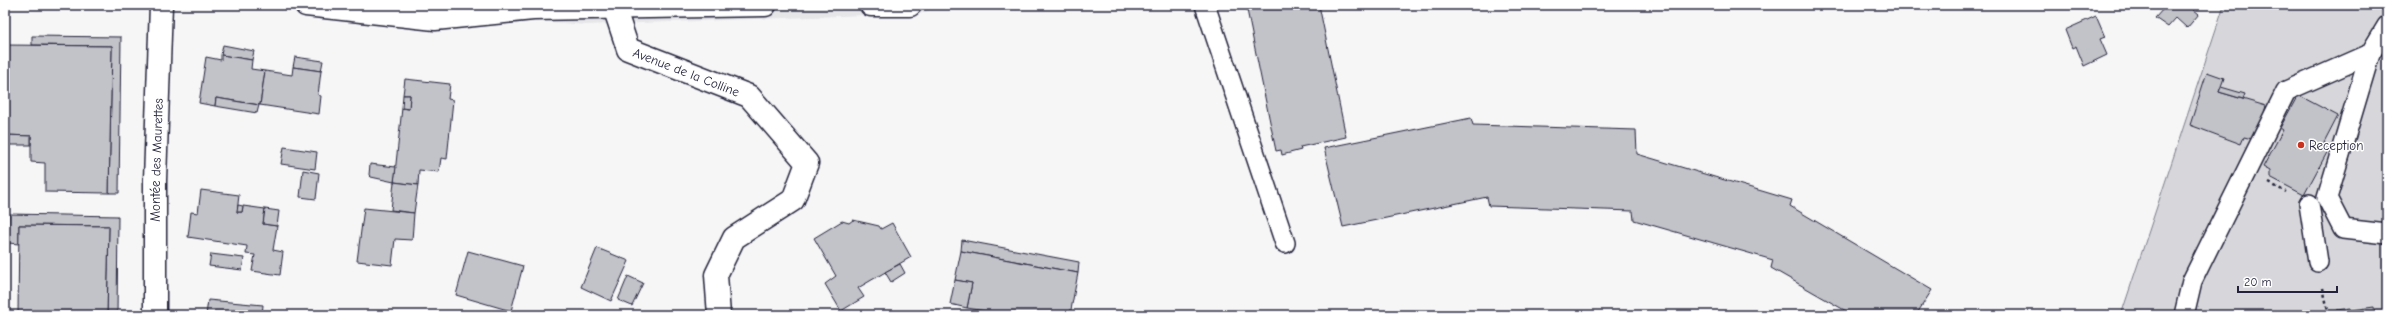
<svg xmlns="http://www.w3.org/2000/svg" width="2392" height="320" font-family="'Comic Neue',sans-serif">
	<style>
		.built { fill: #e6e6e9 }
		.green { fill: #d7d7db; stroke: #7c7c8b }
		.building { fill: #c2c2c9; stroke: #22223b }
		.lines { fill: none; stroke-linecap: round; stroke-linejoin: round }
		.lane-casing { stroke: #22223b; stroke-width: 22 }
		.street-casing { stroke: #22223b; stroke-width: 25 }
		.path { stroke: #22223b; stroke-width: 2.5; stroke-dasharray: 3 3; stroke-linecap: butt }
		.lane { stroke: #fff; stroke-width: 19 }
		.street { stroke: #fff; stroke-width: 22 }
		.poi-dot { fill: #c8321e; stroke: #fff; stroke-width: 1.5 }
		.labels { text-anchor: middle; stroke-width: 3; stroke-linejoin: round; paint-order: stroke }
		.street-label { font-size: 13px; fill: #22223b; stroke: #fff }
		.poi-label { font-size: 13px; fill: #22223b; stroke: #fff; text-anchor: start }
	</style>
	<rect width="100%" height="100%" fill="#f6f6f7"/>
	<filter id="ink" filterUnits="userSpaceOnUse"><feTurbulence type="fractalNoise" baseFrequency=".025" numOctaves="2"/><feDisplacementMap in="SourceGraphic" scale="8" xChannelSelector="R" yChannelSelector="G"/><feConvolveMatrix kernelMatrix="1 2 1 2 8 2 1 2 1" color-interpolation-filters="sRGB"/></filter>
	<g filter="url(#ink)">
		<polygon class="built" points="357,5 938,5 924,13 585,25"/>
		<polygon class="green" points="2224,5 2387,5 2387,315 2121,315"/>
		<g class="building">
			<polygon points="1246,5 1319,5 1346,137 1300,147 1301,150 1282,155 1281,150 1276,151"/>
			<polygon points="2160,5 2188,5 2199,14 2187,28 2176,18 2168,27 2155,18 2164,8"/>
			<polygon points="2096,16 2105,37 2100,39 2107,55 2084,66 2076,46 2072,48 2065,30"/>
			<polygon points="32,36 121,37 119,193 109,193 112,46 32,45"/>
			<polygon points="5,45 112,46 109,193 45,192 45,163 31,162 31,136 5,135"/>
			<polygon points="223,45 254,51 252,60 221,55"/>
			<polygon points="221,55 252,60 251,69 265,71 260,105 216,98 215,106 199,103 206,57 221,60"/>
			<polygon points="295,57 323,61 321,71 293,67"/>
			<polygon points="293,67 321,71 318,95 321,96 319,114 260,105 265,71 292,75"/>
			<polygon points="2207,72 2224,78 2219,92 2266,106 2256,140 2244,137 2241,144 2190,125"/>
			<polygon points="405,79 450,84 448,99 453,100 447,159 441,158 439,172 419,170 418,185 394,182 402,108 409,109 410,95 403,95"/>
			<polygon points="2221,87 2245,94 2243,99 2219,92"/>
			<polygon points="403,95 410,95 409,109 402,108"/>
			<polygon points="2298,95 2338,116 2324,143 2330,147 2304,195 2270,177 2270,171 2263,167 2283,130 2280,128"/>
			<polygon points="216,98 259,105 257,113 215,106"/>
			<polygon points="1471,118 1473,125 1636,130 1637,154 1792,200 1790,206 1932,290 1916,315 1853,315 1771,268 1773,260 1634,220 1633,211 1489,206 1487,197 1343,227 1324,148"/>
			<polygon points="5,135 31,136 31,145 5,145"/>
			<polygon points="284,147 317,152 315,169 281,164"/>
			<polygon points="370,164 396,167 394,182 371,177 369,175"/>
			<polygon points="303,170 319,173 316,199 300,197"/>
			<polygon points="394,182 418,185 414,213 391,210"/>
			<polygon points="201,190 239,195 237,212 242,212 243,206 265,209 263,224 277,226 273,250 283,252 280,275 252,271 255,255 246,254 247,246 188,237 191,212 198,213"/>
			<polygon points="238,205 243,206 242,212 237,212"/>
			<polygon points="364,208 414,213 412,240 395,239 392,265 357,261"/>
			<polygon points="265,209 279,211 277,226 263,224"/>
			<polygon points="9,214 118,216 117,315 107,315 109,226 19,225 19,244 8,243"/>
			<polygon points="853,220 879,226 881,229 892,223 911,257 858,288 864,297 841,311 825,284 836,276 814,238 842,221 849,223"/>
			<polygon points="19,225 109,226 107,315 18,315"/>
			<polygon points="962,240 1079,262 1078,273 961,251"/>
			<polygon points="597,248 629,261 611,301 581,287"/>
			<polygon points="468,251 523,266 511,311 456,295"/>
			<polygon points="961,251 1078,273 1070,315 1010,315 967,308 972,283 955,280"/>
			<polygon points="211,254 244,258 242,270 209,266"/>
			<polygon points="900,264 905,273 891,282 885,272"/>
			<polygon points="628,276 643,283 632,306 618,300"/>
			<polygon points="955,280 972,283 967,308 950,304"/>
			<polygon points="208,300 263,305 262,315 206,315"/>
			<polygon points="2374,307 2375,315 2352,315 2352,310"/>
			<polygon points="2351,308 2352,315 2338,315 2337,310"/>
		</g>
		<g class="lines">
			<g class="lane-casing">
				<g id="lane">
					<polyline points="1205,5 1285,243"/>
					<polyline points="2387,26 2370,54 2327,198 2343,229 2387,234"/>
					<polyline points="2309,204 2318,262"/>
					<polyline points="2184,315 2192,281 2286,91 2370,54"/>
				</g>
			</g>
			<g class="street-casing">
				<g id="street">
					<polyline points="306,5 435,19 533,9 765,5"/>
					<polyline points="871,5 910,5"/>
					<path id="s1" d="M614 7 628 49 749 96 807 163 793 200 734 238 716 275 719 315"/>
					<path id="s2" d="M155 315V180L161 5"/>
				</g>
			</g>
			<g class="path">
				<polyline points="2269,183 2286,192"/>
				<polyline points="2323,288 2329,315"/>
			</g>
			<use href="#lane" class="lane"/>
			<use href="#street" class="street"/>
		</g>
	</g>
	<circle class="poi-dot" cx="2301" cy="145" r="4"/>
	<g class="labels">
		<g class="street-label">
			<text dy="5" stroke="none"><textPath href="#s1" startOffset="107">Avenue de la Colline</textPath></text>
			<text dy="5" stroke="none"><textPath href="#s2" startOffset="155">Montée des Maurettes</textPath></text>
		</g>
		<g class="poi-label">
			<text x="2309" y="150">Reception</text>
		</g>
	</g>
	<rect width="2392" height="320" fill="none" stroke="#fff" stroke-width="20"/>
	<rect x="10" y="10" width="2372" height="300" fill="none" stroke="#22223b" stroke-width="1.5" filter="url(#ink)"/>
	<path d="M2238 286v6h99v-6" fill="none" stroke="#22223b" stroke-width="2"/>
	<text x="2244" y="286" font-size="12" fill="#22223b" stroke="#ffffff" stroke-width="3" paint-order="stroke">20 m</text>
</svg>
